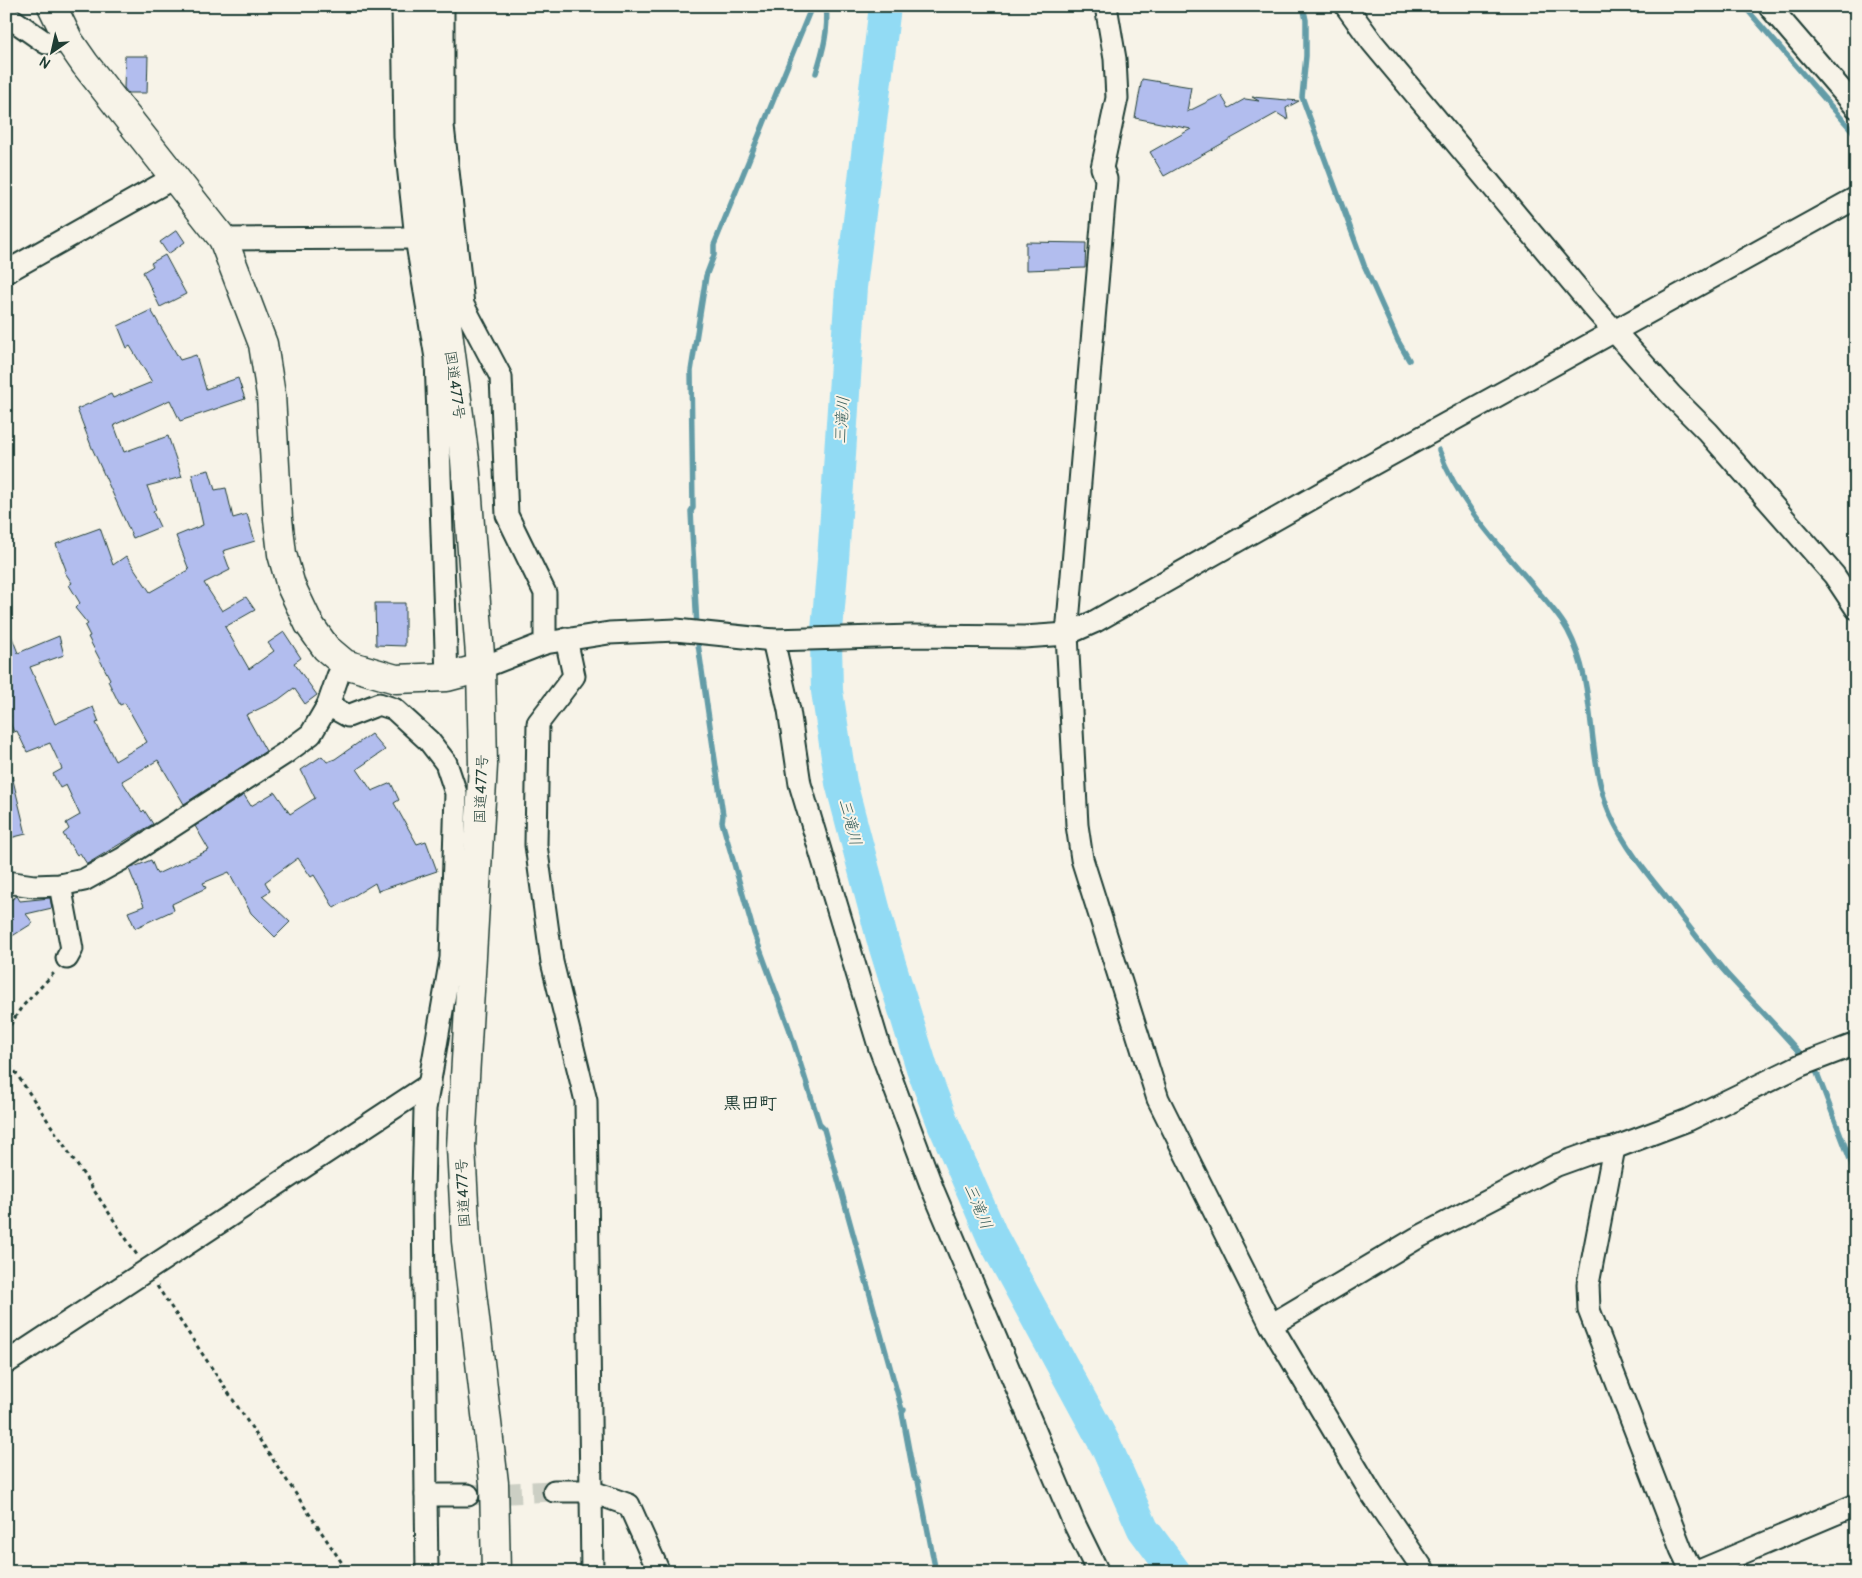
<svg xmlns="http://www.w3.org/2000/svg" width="1862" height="1578" font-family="Pangolin,'Klee One',sans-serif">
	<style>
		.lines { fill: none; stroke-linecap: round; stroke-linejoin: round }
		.stream { stroke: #649ca7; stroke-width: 5.5 }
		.river { stroke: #92dbf4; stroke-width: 32 }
		.building { fill: #b2bdee; stroke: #1f3d34 }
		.street-tunnel { stroke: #cccfc4; stroke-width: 21; stroke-dasharray: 21 11; stroke-linecap: butt }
		.street-casing { stroke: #1f3d34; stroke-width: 25 }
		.secondary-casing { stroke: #1f3d34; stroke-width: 31 }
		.highway-casing { stroke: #1f3d34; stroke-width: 31 }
		.path { stroke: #1f3d34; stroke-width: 3; stroke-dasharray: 4 4; stroke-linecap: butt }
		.street { stroke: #f7f3e8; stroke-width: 21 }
		.secondary { stroke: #f7f3e8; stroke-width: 28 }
		.highway { stroke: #f7f3e8; stroke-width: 28 }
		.labels { text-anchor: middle; stroke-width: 4; stroke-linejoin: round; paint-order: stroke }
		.street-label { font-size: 15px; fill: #1f3d34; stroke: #f7f3e8 }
		.water-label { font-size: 16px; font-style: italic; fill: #365d5a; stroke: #f7f3e8 }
		.quarter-label { font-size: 18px; font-weight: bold; fill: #1f3d34; stroke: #f7f3e8 }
	</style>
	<rect width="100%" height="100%" fill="#f7f3e8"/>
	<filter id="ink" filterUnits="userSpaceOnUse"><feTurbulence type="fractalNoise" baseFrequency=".02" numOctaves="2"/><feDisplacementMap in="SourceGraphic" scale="10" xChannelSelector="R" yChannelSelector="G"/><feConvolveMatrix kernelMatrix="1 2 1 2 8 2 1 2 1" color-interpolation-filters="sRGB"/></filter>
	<g filter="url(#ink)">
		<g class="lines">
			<g class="stream">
				<polyline points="1303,6 1306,20 1306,56 1302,97 1364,265 1398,341 1409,360"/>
				<polyline points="1744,6 1856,135"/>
				<path d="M816 73C823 51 829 30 826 6"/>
				<path d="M1439 450C1458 502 1496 542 1531 583 1543 598 1559 614 1568 631 1598 687 1585 756 1610 814 1624 846 1648 875 1670 902 1688 925 1706 950 1726 973 1752 1002 1780 1029 1805 1059"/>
				<polyline points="697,628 691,511 693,508 691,371 706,276 714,255 714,245 812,6"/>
				<polyline points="697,637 723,815 722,822 754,933 789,1028 820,1125 824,1129 902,1410 904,1410 902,1413 914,1477 918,1481 936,1572"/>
				<polyline points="1811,1066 1817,1073 1856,1175"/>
			</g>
			<polyline class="river" points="885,6 851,287 833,560 826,642 827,691 841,783 882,938 922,1068 943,1123 993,1238 1106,1446 1143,1529 1175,1572"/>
		</g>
		<g class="building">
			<polygon points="125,56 148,56 147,93 128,93 124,88"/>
			<polygon points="1142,79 1191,87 1187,112 1221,95 1229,108 1245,99 1259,101 1252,97 1299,101 1286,108 1288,120 1277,113 1164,176 1150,152 1191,129 1135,118"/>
			<polygon points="177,230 185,242 168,254 160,242"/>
			<polygon points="1026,242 1086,243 1085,268 1026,270"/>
			<polygon points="165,255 186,294 160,307 143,272 153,266 151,263"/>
			<polygon points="151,310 180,360 196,355 206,389 238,378 245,399 180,421 170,400 114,425 124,452 168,436 182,477 147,486 156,510 153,512 160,527 133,538 92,448 77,409 111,394 113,398 152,382 130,346 127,348 118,326"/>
			<polygon points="209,470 215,490 226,488 233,518 247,514 255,541 223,551 230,570 204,583 222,611 246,597 255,610 225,627 249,669 274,651 268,643 284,632 301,658 294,663 317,695 305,704 294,688 278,700 246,715 266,751 184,804 158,760 122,781 142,812 144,810 153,824 87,864 80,853 77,855 63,834 69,829 66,823 80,815 66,785 60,788 53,774 62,769 50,743 27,752 17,731 14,732 8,718 11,717 6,706 6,627 8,627 18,653 59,636 64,655 30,667 55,724 93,707 99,722 96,723 115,761 147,742 125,703 120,705 108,681 110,679 88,637 90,636 85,626 88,624 75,608 80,603 69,585 72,583 64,571 66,570 56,544 100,528 113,565 126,556 150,592 189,570 176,536 203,525 192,474"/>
			<polygon points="375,603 405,603 405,646 376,645"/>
			<polygon points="371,734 385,750 357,769 372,791 391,783 399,800 394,803 417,844 426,841 437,871 378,891 375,883 334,908 314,875 311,877 298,858 265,882 270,891 262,896 290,922 275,937 251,913 229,872 203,883 206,888 172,904 174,910 135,928 128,912 144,906 129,869 151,860 157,874 209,850 195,826 244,795 251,806 275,792 290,814 315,798 301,770 322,756 327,762 335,759"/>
			<polygon points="12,776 26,834 6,839 6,777"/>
			<polygon points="17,896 20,901 50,898 52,908 26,914 33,923 6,940 6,903"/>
		</g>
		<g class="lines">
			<polyline class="street-tunnel" points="468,1495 554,1491"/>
			<g class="street-casing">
				<g id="street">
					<polyline points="403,6 405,137 416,238 436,358 447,677"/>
					<polyline points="443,6 443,126 463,305 501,377 507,515 545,593 545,643"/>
					<polyline points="1106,6 1115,59 1117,98 1102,168 1106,179 1067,634 1077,825 1082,859 1158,1099 1271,1325 1371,1493 1425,1572"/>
					<polyline points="1346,6 1372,42 1593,307 1671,395 1708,432 1834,575 1856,608"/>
					<polyline points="1769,6 1856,107"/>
					<polyline points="6,15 46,43 69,41"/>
					<polyline points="223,239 416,238"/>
					<polyline points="6,272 175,177"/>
					<polyline points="566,639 574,676 538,723 536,845 552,962 586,1101 592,1572"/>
					<polyline points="773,640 789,710 800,784 879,1046 933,1190 1074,1523 1098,1572"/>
					<polyline points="481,668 545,643 609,633 676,630 773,640 912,636 1024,637 1067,634 1094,622 1364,469 1856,198"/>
					<polyline points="328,705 348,716 379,704 394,709 429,741 446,763 456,793 451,958 425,1109 423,1193 426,1495 468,1495"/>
					<polyline points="6,882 34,886 60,885 84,880 122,859 284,754 311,734 328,705 338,676 345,664"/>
					<polyline points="60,885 72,949 67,958"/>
					<polyline points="1614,1148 1588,1284 1589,1310 1681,1549 1692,1572"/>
					<polyline points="1271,1325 1417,1238 1557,1165 1593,1152 1614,1148 1688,1120 1801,1065 1856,1044"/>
					<polyline points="6,1363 430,1084"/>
					<polyline points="554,1491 590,1491 629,1505 659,1572"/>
					<polyline points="426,1495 427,1572"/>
					<polyline points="1697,1572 1856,1505"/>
				</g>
			</g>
			<g class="secondary-casing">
				<polyline id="secondary" points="52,6 69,41 85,64 223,239 263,344 271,395 278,519 282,554 291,586 309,624 326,648 345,664 396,679 447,677 481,668"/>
			</g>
			<g class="highway-casing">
				<polyline id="highway" points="422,6 423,81 432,211 465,460 481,668 483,765 461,1147 466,1241 494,1483 496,1572"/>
			</g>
			<g class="path">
				<polyline points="6,1032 21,1008 55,972"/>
				<polyline points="6,1058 137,1255"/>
				<polyline points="157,1286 348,1572"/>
			</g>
			<use href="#street" class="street"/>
			<use href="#secondary" class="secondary"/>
			<use href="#highway" class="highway"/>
		</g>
	</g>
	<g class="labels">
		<g class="street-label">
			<text transform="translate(455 385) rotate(82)" y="5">国道477号</text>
			<text transform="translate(481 789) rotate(-88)" y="5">国道477号</text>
			<text transform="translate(463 1193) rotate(-93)" y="5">国道477号</text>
		</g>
		<g class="water-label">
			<text transform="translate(841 420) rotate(-86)" y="6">三滝川</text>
			<text transform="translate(851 822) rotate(75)" y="6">三滝川</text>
			<text transform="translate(979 1206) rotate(67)" y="6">三滝川</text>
		</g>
		<g class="quarter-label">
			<text x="750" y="1109">黒田町</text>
		</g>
	</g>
	<rect width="1862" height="1578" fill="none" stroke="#f7f3e8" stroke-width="25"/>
	<rect x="12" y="12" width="1837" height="1553" fill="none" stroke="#1f3d34" stroke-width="2" filter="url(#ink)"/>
	<g transform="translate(52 52) rotate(214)" stroke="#f7f3e8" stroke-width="4" paint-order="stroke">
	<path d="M0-4L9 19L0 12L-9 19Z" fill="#1f3d34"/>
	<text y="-8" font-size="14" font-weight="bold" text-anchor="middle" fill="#1f3d34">N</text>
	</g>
</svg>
